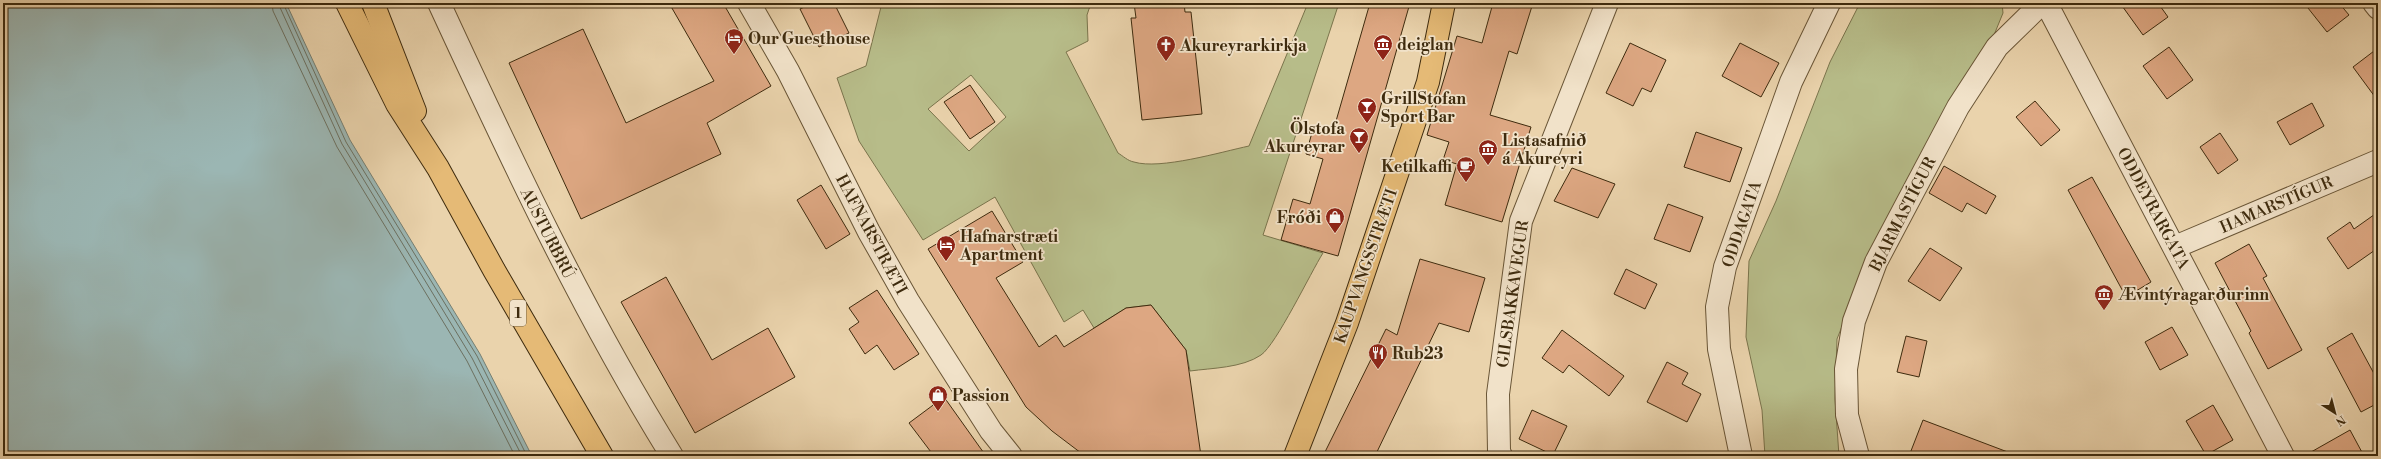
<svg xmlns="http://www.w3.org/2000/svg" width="2381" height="459" font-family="'Libre Bodoni',serif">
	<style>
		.green { fill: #b7bc89; stroke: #7a744c; fill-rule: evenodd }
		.water { fill: #9bb6b3; stroke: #767e71 }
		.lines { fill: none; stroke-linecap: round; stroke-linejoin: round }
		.shore { stroke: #6c7060; stroke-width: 1 }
		.building { fill: #dda782; stroke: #3e2b0e }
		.minor-casing { stroke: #695536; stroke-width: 24 }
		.major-casing { stroke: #3e2b0e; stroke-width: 24 }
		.highway-casing { stroke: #3e2b0e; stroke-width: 24 }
		.minor { stroke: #f1e2c9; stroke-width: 22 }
		.major { stroke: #e5ba76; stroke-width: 22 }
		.highway { stroke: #e5ba76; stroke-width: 22 }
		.labels { text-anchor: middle; stroke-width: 3.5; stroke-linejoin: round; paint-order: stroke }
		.shield { fill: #f1e2c9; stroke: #746246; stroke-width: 1 }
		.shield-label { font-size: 15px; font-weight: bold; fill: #3e2b0e }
		.poi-label { font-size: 16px; font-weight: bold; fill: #3e2b0e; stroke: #f1e2c9; text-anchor: start }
		.street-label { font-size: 16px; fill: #3e2b0e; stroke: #f1e2c9 }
	</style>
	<rect width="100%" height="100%" fill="#ead3ac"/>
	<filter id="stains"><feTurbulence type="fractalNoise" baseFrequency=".005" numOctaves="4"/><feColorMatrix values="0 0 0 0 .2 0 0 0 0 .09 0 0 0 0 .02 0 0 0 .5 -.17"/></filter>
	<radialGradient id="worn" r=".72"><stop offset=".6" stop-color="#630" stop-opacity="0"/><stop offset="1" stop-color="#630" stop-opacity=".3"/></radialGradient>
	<g class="green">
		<path d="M882 3H1091L1087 15 1088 41 1066 52 1118 153C1123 156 1128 161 1134 162 1160 170 1221 152 1249 146L1308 3H1339L1263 235 1323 253C1311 272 1276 345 1261 355 1242 368 1212 368 1190 371L1186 350 1151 305 1126 308 1094 328 1083 310 1064 322 995 197 923 240 859 141 837 78 866 66ZM971 75 1006 117 969 151 928 109Z"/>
		<polygon points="1860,3 2002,3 2003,13 1994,35 1875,243 1837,339 1835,399 1839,456 1765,456 1762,410 1746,337 1749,261 1776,201 1830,62"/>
	</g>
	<polygon class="water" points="3,3 286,3 350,140 480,354 532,456 3,456"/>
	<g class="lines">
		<g class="shore">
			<polyline points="272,3 273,11 337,147 467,361 515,456"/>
			<polyline points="278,3 342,144 472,358 522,456"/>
			<polyline points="283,3 346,142 477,356 527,456"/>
		</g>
	</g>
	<g class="building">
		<polygon points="669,3 723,3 771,86 707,123 721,154 581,219 509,63 583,29 626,123 714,81"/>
		<polygon points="813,3 834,3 849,33 819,47 800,9"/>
		<polygon points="1134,3 1184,3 1185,12 1191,12 1202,114 1142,120 1131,18 1136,18"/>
		<polygon points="1370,3 1410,3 1338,256 1281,240 1293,199 1310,204 1323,159 1306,154 1313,129 1332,135"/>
		<polygon points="1493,3 1533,3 1517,54 1509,51 1490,115 1531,127 1502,222 1445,205 1457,164 1443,160 1449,142 1427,135 1457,36 1482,43"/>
		<polygon points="2120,3 2158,3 2168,17 2143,35"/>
		<polygon points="2304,3 2339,3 2349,15 2327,32"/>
		<polygon points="1630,43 1666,60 1651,92 1642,88 1633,106 1606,93"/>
		<polygon points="1740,43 1779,63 1761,97 1722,76"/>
		<polygon points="2169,47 2193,80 2167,99 2143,66"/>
		<polygon points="2378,48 2378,101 2353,67"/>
		<polygon points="970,85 995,122 970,139 944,102"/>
		<polygon points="2035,101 2060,130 2041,146 2016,117"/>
		<polygon points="2312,103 2324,126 2290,145 2277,122"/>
		<polygon points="1696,132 1742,148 1730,182 1684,167"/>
		<polygon points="2220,133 2238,160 2218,174 2200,147"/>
		<polygon points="1944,166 1996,196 1986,214 1967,203 1962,212 1929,193"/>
		<polygon points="1572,168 1615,184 1598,218 1554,201"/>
		<polygon points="2092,177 2151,282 2126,297 2068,190"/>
		<polygon points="821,185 850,234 826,249 797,200"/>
		<polygon points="1668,204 1703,217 1690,252 1654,239"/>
		<polygon points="992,211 1023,262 996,278 1039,347 1056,335 1064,347 1126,308 1151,305 1186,350 1201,456 1085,456 1052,431 1026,407 928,249"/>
		<polygon points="2378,212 2378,248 2348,269 2327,238 2350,222 2354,229"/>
		<polygon points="2249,244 2267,276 2263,278 2302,350 2268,369 2249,333 2251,331 2215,263"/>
		<polygon points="1930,248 1962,268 1940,301 1908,281"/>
		<polygon points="1420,259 1485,278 1469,332 1439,323 1375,456 1323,456 1386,329 1397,335"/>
		<polygon points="1626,269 1657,284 1645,309 1614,294"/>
		<polygon points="666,277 712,360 768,328 795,377 695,433 621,302"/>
		<polygon points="877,290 919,354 894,370 877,345 865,354 849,329 859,322 849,308"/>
		<polygon points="2172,327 2188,355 2160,370 2145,342"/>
		<polygon points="1562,330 1624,376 1609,396 1569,365 1563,373 1542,358"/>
		<polygon points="2352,333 2378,381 2378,403 2361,412 2327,348"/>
		<polygon points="1906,336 1927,341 1919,377 1897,372"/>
		<polygon points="1667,362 1688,373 1682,384 1701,394 1687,422 1647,402"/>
		<polygon points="944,397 986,456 934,456 909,423"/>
		<polygon points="2213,405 2233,440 2206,455 2186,421"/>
		<polygon points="1532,410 1567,426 1553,455 1519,439"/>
		<polygon points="1923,420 2013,454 2012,456 1909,456"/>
		<polygon points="2350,430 2364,456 2304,456"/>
	</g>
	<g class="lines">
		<g class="minor-casing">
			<g id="minor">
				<path d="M439 3C510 157 582 311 672 456"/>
				<polyline points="749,3 788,71 869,232 908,301 991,431 1011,456"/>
				<polyline points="2046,3 2283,456"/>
				<polyline points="2374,3 2378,8"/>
				<polyline points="2175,247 2378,161"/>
				<polyline points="1501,456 1499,451 1498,394 1521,221 1607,3"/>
				<polyline points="1741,456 1719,349 1717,307 1725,267 1791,82 1829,3"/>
				<polyline points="1858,456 1847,415 1846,369 1854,321 1876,262 1958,107 1997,47 2042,3"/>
			</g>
		</g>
		<g class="major-casing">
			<polyline id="major" points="1295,456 1347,323 1428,82 1444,3"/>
		</g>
		<g class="highway-casing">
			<g id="highway">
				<polyline points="347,3 397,104 438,168 494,270 602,456"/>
				<polyline points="373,3 415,111"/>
			</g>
		</g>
		<use href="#minor" class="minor"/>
		<use href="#major" class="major"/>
		<use href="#highway" class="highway"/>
	</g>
	<defs>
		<g id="hotel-pin" transform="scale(1)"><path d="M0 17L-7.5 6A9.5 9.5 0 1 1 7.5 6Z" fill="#8f2418" stroke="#f1e2c9"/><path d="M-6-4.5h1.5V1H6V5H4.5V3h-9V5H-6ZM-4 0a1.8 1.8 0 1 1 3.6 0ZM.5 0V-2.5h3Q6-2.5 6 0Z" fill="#fff"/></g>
		<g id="museum-pin" transform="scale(1)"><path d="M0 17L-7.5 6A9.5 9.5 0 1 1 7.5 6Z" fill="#8f2418" stroke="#f1e2c9"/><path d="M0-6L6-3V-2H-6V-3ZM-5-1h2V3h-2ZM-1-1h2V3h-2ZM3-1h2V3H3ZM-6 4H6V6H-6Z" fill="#fff"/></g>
		<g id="church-pin" transform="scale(1)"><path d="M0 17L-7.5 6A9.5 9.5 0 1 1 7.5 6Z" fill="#8f2418" stroke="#f1e2c9"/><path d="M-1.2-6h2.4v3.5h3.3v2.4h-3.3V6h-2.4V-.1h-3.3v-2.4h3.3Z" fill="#fff"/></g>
		<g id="bar-pin" transform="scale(1)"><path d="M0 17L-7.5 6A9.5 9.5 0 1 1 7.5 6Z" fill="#8f2418" stroke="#f1e2c9"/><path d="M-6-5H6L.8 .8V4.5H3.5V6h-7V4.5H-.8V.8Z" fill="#fff"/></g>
		<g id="cafe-pin" transform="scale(1)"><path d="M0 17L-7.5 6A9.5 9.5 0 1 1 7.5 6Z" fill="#8f2418" stroke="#f1e2c9"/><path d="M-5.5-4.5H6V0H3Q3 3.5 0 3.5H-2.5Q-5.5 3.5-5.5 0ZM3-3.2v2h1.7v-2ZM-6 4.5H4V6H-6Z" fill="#fff"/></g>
		<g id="shop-pin" transform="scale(1)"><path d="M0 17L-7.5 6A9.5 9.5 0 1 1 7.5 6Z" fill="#8f2418" stroke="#f1e2c9"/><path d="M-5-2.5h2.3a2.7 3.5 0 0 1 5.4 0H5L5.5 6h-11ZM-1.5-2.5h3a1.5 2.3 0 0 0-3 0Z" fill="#fff"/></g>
		<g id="restaurant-pin" transform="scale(1)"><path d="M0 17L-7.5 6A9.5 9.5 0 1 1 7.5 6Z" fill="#8f2418" stroke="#f1e2c9"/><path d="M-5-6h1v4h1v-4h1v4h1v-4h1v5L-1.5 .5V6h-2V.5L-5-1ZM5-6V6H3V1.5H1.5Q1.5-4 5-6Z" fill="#fff"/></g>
	</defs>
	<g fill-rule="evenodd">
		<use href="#hotel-pin" x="734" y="38"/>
		<use href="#museum-pin" x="1383" y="44"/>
		<use href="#church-pin" x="1166" y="45"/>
		<use href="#bar-pin" x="1367" y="107"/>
		<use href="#bar-pin" x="1359" y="137"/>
		<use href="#museum-pin" x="1488" y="149"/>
		<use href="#cafe-pin" x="1466" y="166"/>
		<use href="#shop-pin" x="1335" y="217"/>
		<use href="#hotel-pin" x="946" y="245"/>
		<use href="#museum-pin" x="2104" y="294"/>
		<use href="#restaurant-pin" x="1378" y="353"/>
		<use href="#shop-pin" x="938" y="395"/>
	</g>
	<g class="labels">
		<rect class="shield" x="510" y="300" width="16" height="26" rx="3"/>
		<g class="shield-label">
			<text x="518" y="318">1</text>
		</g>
		<g class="poi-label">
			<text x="748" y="44">Our Guesthouse</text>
			<text x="1397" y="50">deiglan</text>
			<text x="1180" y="51">Akureyrarkirkja</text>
			<text x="1381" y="104">GrillStofan<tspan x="1381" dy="18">Sport Bar</tspan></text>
			<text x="1345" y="134" text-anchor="end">Ölstofa<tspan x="1345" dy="18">Akureyrar</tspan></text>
			<text x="1502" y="146">Listasafnið<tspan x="1502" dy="18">á Akureyri</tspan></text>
			<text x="1452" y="172" text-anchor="end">Ketilkaffi</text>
			<text x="1321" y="223" text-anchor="end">Fróði</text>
			<text x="960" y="242">Hafnarstræti<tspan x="960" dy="18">Apartment</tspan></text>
			<text x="2118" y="300">Ævintýragarðurinn</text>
			<text x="1392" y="359">Rub23</text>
			<text x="952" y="401">Passion</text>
		</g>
		<g class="street-label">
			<text transform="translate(2276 204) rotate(-23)" y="6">HAMARSTÍGUR</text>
			<text transform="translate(2154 208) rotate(62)" y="6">ODDEYRARGATA</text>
			<text transform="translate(1902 214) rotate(-63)" y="6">BJARMASTÍGUR</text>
			<text transform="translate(1741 224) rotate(-71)" y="6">ODDAGATA</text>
			<text transform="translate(548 233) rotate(63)" y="6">AUSTURBRÚ</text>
			<text transform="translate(872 234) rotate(62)" y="6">HAFNARSTRÆTI</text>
			<text transform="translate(1365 266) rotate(-71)" y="6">KAUPVANGSSTRÆTI</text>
			<text transform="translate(1512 294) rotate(-82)" y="6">GILSBAKKAVEGUR</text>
		</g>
	</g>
	<rect width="2381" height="459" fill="none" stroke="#ead3ac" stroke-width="16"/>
	<rect x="4" y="4" width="2373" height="451" fill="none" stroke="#3e2b0e" stroke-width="2"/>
	<rect x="8" y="8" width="2365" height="443" fill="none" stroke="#3e2b0e"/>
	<g transform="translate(2335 413) rotate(144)" stroke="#f1e2c9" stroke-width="3" paint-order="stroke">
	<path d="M0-3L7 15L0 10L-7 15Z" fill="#3e2b0e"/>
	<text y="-6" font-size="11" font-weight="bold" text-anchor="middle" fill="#3e2b0e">N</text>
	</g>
	<rect width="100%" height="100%" filter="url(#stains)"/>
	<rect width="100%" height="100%" fill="url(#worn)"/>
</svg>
